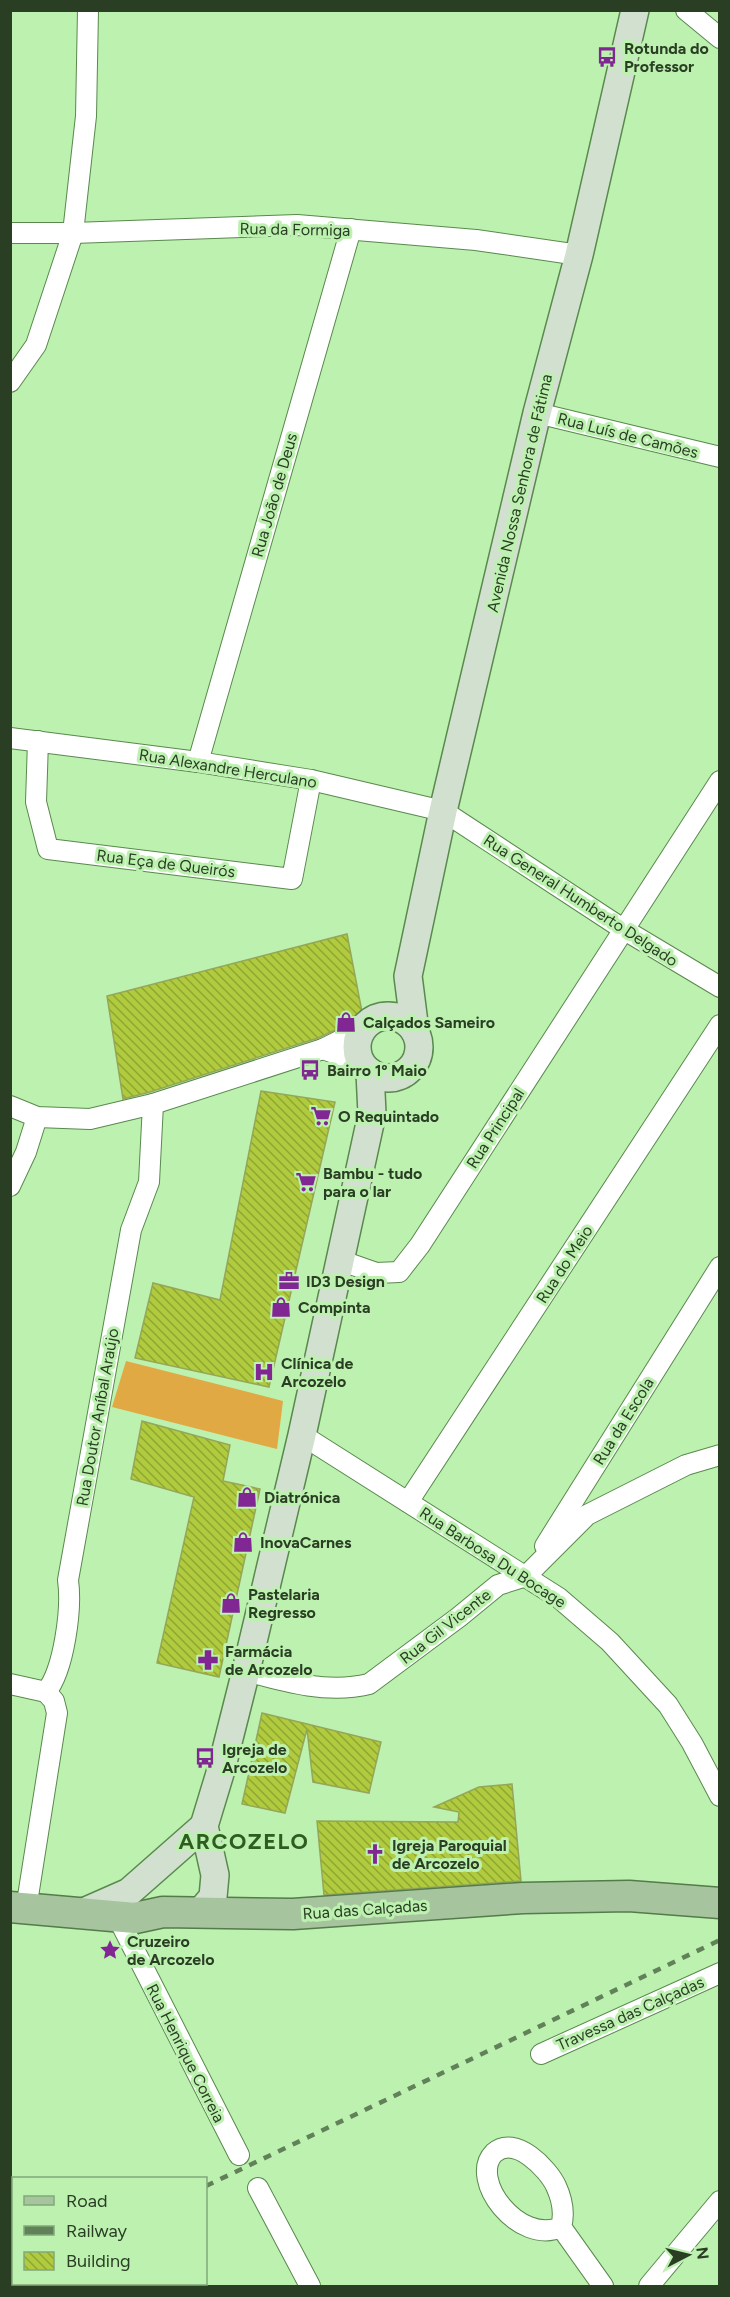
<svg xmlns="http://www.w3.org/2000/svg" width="730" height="2297" font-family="Figtree,sans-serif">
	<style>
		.garden { fill: #e0a943 }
		.building { fill: url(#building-back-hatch); stroke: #95a65a; stroke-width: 1.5 }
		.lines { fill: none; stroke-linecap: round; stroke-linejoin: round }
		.street-casing { stroke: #59894d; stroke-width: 22 }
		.secondary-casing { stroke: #59894d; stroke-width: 30 }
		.primary-casing { stroke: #547b4a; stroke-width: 33 }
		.street { stroke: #fff; stroke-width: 20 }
		.secondary { stroke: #d2e1cf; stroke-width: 27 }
		.primary { stroke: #a6c49e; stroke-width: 30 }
		.rail { stroke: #618158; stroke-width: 4.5; stroke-dasharray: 8 8; stroke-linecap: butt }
		.labels { text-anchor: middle; stroke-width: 6; stroke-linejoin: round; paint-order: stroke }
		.poi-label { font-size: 16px; font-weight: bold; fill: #2a3e24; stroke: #bdf1b0; text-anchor: start }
		.street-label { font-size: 16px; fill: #2a3e24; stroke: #bdf1b0 }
		.district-label { font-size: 22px; font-weight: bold; letter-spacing: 1.5px; fill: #2e5d22; stroke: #bdf1b0 }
	</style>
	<defs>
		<pattern id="building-back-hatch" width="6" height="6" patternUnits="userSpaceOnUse" patternTransform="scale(1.5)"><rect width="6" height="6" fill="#b0cb3d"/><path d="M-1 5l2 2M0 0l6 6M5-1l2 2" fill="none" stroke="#8fa633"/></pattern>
	</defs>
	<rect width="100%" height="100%" fill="#bdf1b0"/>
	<polygon class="garden" points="126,1361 283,1401 277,1449 112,1407"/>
	<g class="building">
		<polygon points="347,934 363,1017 318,1038 150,1092 123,1099 107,996"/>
		<polygon points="261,1091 335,1102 269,1387 135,1358 153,1283 220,1300"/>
		<polygon points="142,1421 230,1445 223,1481 260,1489 219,1677 157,1663 194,1497 131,1479"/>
		<polygon points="262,1713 381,1742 369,1793 313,1782 307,1729 285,1813 242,1804"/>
		<polygon points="512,1784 521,1881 324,1895 317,1821 458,1822 459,1812 434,1807 479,1787"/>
	</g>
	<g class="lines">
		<g class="street-casing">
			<g id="street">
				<polyline points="686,10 720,38"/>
				<polyline points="10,233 73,233 297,225 476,240 579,255"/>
				<polyline points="10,382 36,345 73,233 86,116 88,10"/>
				<polyline points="537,413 720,457"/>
				<polyline points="10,738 198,762 311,780 443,811 623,929 720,987"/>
				<polyline points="38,741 36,802 48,849 292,879 311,780"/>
				<polyline points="198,762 351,229"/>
				<polyline points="323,1049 362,1063"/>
				<polyline points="10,1106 37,1117 90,1119 153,1104 323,1049 363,1029"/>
				<polyline points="10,1186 26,1152 37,1117"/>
				<polyline points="339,1260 376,1273 399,1272 420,1245 720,781"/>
				<polyline points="302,1435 559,1598 610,1642 668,1705 692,1743 720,1796"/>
				<polyline points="408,1502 720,1025"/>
				<polyline points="545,1546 720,1267"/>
				<path d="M246 1671C286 1682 328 1694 369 1684L459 1617 498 1585 526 1576 587 1515 686 1465 720 1455"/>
				<polyline points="10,1684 46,1692"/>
				<path d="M46 1692C64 1670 72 1609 68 1580L131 1230 149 1182 153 1104"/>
				<polyline points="26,1909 57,1713 54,1701 46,1692"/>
				<polyline points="118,1918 239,2155"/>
				<polyline points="541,2054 720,1973"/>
				<polyline points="258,2188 310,2286"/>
				<path d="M561 2227C519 2246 468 2179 494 2153 515 2134 548 2169 556 2186 562 2199 565 2213 561 2227L603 2286"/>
				<polyline points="649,2286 720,2201"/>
			</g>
		</g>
		<g class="secondary-casing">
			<g id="secondary">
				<circle cx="388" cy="1047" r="31"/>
				<polyline points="415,1031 408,976 443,811 537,413 579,255 635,10"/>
				<polyline points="200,1912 213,1897 215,1875 204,1826 221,1770 246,1671 302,1435 372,1114 370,1072"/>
				<polyline points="79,1914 129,1892 204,1826"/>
			</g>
		</g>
		<g class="primary-casing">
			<polyline id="primary" points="10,1907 135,1918 163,1912 293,1914 523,1898 629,1896 720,1903"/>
		</g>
		<use href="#street" class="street"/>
		<use href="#secondary" class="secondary"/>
		<use href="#primary" class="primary"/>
		<g class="rail">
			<polyline points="206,2186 720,1940"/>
			<polyline points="10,2279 14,2278"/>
		</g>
	</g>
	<defs>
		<g id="bus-bare" transform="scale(1.62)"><path d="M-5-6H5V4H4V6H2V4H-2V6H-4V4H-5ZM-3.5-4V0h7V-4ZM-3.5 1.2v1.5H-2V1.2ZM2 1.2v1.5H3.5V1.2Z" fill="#802794" stroke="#bdf1b0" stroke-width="2.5" paint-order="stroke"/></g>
		<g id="shop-bare" transform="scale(1.62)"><path d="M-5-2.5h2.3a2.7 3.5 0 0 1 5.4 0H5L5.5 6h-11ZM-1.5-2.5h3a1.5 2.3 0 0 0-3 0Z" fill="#802794" stroke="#bdf1b0" stroke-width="2.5" paint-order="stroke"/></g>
		<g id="supermarket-bare" transform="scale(1.62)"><path d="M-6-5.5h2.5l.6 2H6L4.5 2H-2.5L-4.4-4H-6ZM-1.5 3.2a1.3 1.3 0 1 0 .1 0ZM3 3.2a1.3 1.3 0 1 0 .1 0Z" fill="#802794" stroke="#bdf1b0" stroke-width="2.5" paint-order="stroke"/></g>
		<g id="office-bare" transform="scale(1.62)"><path d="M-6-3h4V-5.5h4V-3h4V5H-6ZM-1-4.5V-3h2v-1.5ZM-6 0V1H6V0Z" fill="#802794" stroke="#bdf1b0" stroke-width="2.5" paint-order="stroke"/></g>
		<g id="hospital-bare" transform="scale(1.62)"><path d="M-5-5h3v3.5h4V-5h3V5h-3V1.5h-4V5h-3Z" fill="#802794" stroke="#bdf1b0" stroke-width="2.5" paint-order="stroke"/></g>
		<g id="pharmacy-bare" transform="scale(1.62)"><path d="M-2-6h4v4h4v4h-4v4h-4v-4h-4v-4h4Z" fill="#802794" stroke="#bdf1b0" stroke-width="2.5" paint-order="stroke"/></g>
		<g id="church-bare" transform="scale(1.62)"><path d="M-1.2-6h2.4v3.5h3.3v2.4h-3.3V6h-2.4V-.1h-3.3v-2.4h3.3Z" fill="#802794" stroke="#bdf1b0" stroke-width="2.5" paint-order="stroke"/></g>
		<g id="sight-bare" transform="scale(1.62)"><path d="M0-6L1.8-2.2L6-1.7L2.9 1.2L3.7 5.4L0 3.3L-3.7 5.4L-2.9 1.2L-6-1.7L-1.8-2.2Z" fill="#802794" stroke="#bdf1b0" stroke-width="2.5" paint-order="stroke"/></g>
	</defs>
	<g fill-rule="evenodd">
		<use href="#bus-bare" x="607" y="57"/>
		<use href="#shop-bare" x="346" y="1022"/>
		<use href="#bus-bare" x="310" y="1070"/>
		<use href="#supermarket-bare" x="321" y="1116"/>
		<use href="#supermarket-bare" x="306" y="1182"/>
		<use href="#office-bare" x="289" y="1281"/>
		<use href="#shop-bare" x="281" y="1307"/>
		<use href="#hospital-bare" x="264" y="1372"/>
		<use href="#shop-bare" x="247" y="1497"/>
		<use href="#shop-bare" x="243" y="1542"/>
		<use href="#shop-bare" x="231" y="1603"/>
		<use href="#pharmacy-bare" x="208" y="1660"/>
		<use href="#bus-bare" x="205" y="1758"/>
		<use href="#church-bare" x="375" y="1854"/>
		<use href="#sight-bare" x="110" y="1950"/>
	</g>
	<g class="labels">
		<g class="poi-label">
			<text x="624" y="54">Rotunda do<tspan x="624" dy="18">Professor</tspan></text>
			<text x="363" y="1028">Calçados Sameiro</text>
			<text x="327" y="1076">Bairro 1º Maio</text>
			<text x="338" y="1122">O Requintado</text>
			<text x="323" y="1179">Bambu - tudo<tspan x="323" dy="18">para o lar</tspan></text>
			<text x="306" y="1287">ID3 Design</text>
			<text x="298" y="1313">Compinta</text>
			<text x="281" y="1369">Clínica de<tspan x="281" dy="18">Arcozelo</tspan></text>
			<text x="264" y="1503">Diatrónica</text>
			<text x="260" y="1548">InovaCarnes</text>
			<text x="248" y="1600">Pastelaria<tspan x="248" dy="18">Regresso</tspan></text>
			<text x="225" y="1657">Farmácia<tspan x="225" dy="18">de Arcozelo</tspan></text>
			<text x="222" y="1755">Igreja de<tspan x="222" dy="18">Arcozelo</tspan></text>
			<text x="392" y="1851">Igreja Paroquial<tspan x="392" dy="18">de Arcozelo</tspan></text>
			<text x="127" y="1947">Cruzeiro<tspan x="127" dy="18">de Arcozelo</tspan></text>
		</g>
		<g class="street-label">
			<text transform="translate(295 229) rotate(1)" y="6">Rua da Formiga</text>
			<text transform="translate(628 435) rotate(14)" y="6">Rua Luís de Camões</text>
			<text transform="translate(519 493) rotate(-77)" y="6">Avenida Nossa Senhora de Fátima</text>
			<text transform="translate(274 495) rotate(-74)" y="6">Rua João de Deus</text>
			<text transform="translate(228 768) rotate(9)" y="6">Rua Alexandre Herculano</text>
			<text transform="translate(166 863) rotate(7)" y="6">Rua Eça de Queirós</text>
			<text transform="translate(581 900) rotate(33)" y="6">Rua General Humberto Delgado</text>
			<text transform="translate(495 1128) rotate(-57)" y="6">Rua Principal</text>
			<text transform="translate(564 1264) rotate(-57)" y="6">Rua do Meio</text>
			<text transform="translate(97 1417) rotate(-80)" y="6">Rua Doutor Aníbal Araújo</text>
			<text transform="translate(623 1421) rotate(-58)" y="6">Rua da Escola</text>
			<text transform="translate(493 1557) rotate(33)" y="6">Rua Barbosa Du Bocage</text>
			<text transform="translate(445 1626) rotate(-38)" y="6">Rua Gil Vicente</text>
			<text transform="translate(365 1909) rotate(-4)" y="6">Rua das Calçadas</text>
			<text transform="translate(630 2013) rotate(-24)" y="6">Travessa das Calçadas</text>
			<text transform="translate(186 2053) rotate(63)" y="6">Rua Henrique Correia</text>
		</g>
		<g class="district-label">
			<text x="244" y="1849">ARCOZELO</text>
		</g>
	</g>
	<rect width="730" height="2297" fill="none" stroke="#2a3e24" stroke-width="24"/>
	<rect x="12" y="2177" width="195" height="108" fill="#bdf1b0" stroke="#82a978" stroke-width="1.5"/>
	<rect x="24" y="2196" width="30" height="9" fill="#a6c49e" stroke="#82a978" stroke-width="1.5"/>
	<text x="66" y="2207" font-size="18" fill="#2a3e24">Road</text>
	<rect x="24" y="2226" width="30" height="9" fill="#618158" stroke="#82a978" stroke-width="1.5"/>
	<text x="66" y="2237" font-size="18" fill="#2a3e24">Railway</text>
	<rect x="24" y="2252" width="30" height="18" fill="url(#building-back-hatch)" stroke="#82a978" stroke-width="1.5"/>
	<text x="66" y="2267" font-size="18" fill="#2a3e24">Building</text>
	<g transform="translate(688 2255) rotate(83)" stroke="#bdf1b0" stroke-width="4.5" paint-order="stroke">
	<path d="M0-4.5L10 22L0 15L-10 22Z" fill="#2a3e24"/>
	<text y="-9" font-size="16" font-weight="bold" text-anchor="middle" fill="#2a3e24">N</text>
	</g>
</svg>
